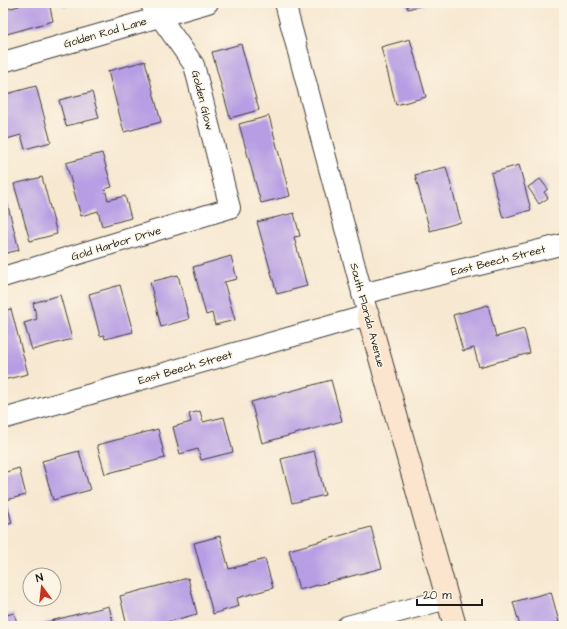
<svg xmlns="http://www.w3.org/2000/svg" width="567" height="629" font-family="'Architects Daughter',sans-serif">
	<style>
		.building { fill: #b79ee4 }
		.lines { fill: none; stroke-linecap: round; stroke-linejoin: round }
		.street-casing { stroke: #3d3b37; stroke-width: 22 }
		.secondary-casing { stroke: #3d3b37; stroke-width: 24 }
		.street { stroke: #fff; stroke-width: 20 }
		.secondary { stroke: #fbe5cf; stroke-width: 22 }
		.labels { text-anchor: middle; stroke-width: 3; stroke-linejoin: round; paint-order: stroke }
		.street-label { font-size: 11px; fill: #1c1c1c; stroke: #fcf5e5 }
	</style>
	<rect width="100%" height="100%" fill="#fcf5e5"/>
	<filter id="ink" filterUnits="userSpaceOnUse"><feTurbulence type="fractalNoise" baseFrequency=".025" numOctaves="2"/><feDisplacementMap in="SourceGraphic" scale="8" xChannelSelector="R" yChannelSelector="G"/><feConvolveMatrix kernelMatrix="1 2 1 2 8 2 1 2 1" color-interpolation-filters="sRGB"/></filter>
	<filter id="wash" filterUnits="userSpaceOnUse"><feTurbulence type="fractalNoise" baseFrequency=".012" numOctaves="4" result="noise"/><feDisplacementMap in="SourceGraphic" scale="16" xChannelSelector="R" yChannelSelector="G"/><feGaussianBlur stdDeviation="0.9" result="paint"/><feColorMatrix in="noise" values="0 0 0 0 0 0 0 0 0 0 0 0 0 0 0 0 0 1.4 0 .05"/><feComposite in="paint" operator="in"/></filter>
	<g filter="url(#wash)">
		<rect width="100%" height="100%" fill="#f7e8d1"/>
		<g id="blocks">
			<g class="building">
				<polygon points="19,3 49,3 53,21 7,34 3,19 3,10 19,6"/>
				<polygon points="63,3 77,3 64,7"/>
				<polygon points="406,3 429,3 408,9"/>
				<polygon points="410,39 426,97 396,105 381,47"/>
				<polygon points="241,44 259,110 230,118 212,52"/>
				<polygon points="145,61 161,122 124,132 108,71"/>
				<polygon points="36,86 51,142 25,149 21,135 3,140 3,95"/>
				<polygon points="92,92 99,118 66,126 59,100"/>
				<polygon points="269,116 290,196 261,203 239,124"/>
				<polygon points="102,153 112,187 105,189 108,200 125,196 131,218 102,226 98,211 81,216 66,163"/>
				<polygon points="519,165 531,210 503,218 491,173"/>
				<polygon points="446,167 461,222 430,231 415,175"/>
				<polygon points="42,177 57,234 30,241 14,184"/>
				<polygon points="540,179 548,189 544,192 548,198 539,204 528,187"/>
				<polygon points="3,194 5,194 19,250 3,254"/>
				<polygon points="294,213 300,236 294,237 307,286 277,294 257,222"/>
				<polygon points="231,256 237,279 224,282 235,320 215,325 212,313 206,315 193,267"/>
				<polygon points="178,275 189,319 161,327 150,282"/>
				<polygon points="120,285 133,332 105,339 104,335 100,336 89,294"/>
				<polygon points="60,295 72,339 32,350 24,323 37,319 33,303"/>
				<polygon points="488,305 496,337 524,329 530,353 479,367 474,348 463,351 453,315"/>
				<polygon points="11,309 28,374 3,380 3,311"/>
				<polygon points="331,380 342,421 262,443 251,402"/>
				<polygon points="200,411 203,422 224,417 233,452 201,460 198,449 180,454 173,427 191,422 189,414"/>
				<polygon points="158,429 165,458 105,474 97,445"/>
				<polygon points="79,451 90,490 53,500 42,461"/>
				<polygon points="314,451 325,495 292,503 281,459"/>
				<polygon points="19,468 26,495 6,500 12,523 3,526 3,473"/>
				<polygon points="371,527 382,568 299,590 289,550"/>
				<polygon points="220,536 229,569 265,559 273,588 237,598 239,606 213,614 194,543"/>
				<polygon points="188,578 197,614 152,626 127,626 120,596"/>
				<polygon points="551,592 559,622 544,626 520,626 513,602"/>
				<polygon points="109,606 114,626 39,626 39,624"/>
				<polygon points="14,613 18,626 3,626 3,616"/>
			</g>
		</g>
	</g>
	<g filter="url(#ink)">
		<use href="#blocks" fill-opacity="0" stroke="#3d3b37" stroke-width="1"/>
		<g class="lines">
			<g class="street-casing">
				<g id="street">
					<polyline points="3,62 208,3"/>
					<polyline points="3,277 230,208 194,65 150,3"/>
					<polyline points="362,294 564,244"/>
					<polyline points="3,419 368,315 285,3"/>
					<polyline points="347,626 447,599"/>
				</g>
			</g>
			<g class="secondary-casing">
				<polyline id="secondary" points="368,315 455,626"/>
			</g>
			<use href="#street" class="street"/>
			<use href="#secondary" class="secondary"/>
		</g>
	</g>
	<g class="labels">
		<g class="street-label">
			<text transform="translate(105 32) rotate(-16)" y="4">Golden Rod Lane</text>
			<text transform="translate(203 100) rotate(76)" y="4">Golden Glow</text>
			<text transform="translate(116 243) rotate(-17)" y="4">Gold Harbor Drive</text>
			<text transform="translate(498 260) rotate(-14)" y="4">East Beech Street</text>
			<text transform="translate(368 315) rotate(75)" y="4">South Florida Avenue</text>
			<text transform="translate(185 367) rotate(-16)" y="4">East Beech Street</text>
		</g>
	</g>
	<rect width="567" height="629" fill="none" stroke="#fcf5e5" stroke-width="16"/>
	<g transform="translate(42 587) rotate(345)"><circle r="19" fill="#fcf5e5" stroke="#a29e95"/>
	<path d="M0-3L7 15L0 10L-7 15Z" fill="#c8321e"/>
	<text y="-6" font-size="11" font-weight="bold" text-anchor="middle" fill="#1c1c1c">N</text>
	</g>
	<path d="M417 599v6h65v-6" fill="none" stroke="#1c1c1c" stroke-width="2"/>
	<text x="423" y="599" font-size="12" fill="#1c1c1c" stroke="#fcf5e5" stroke-width="3" paint-order="stroke">20 m</text>
</svg>
